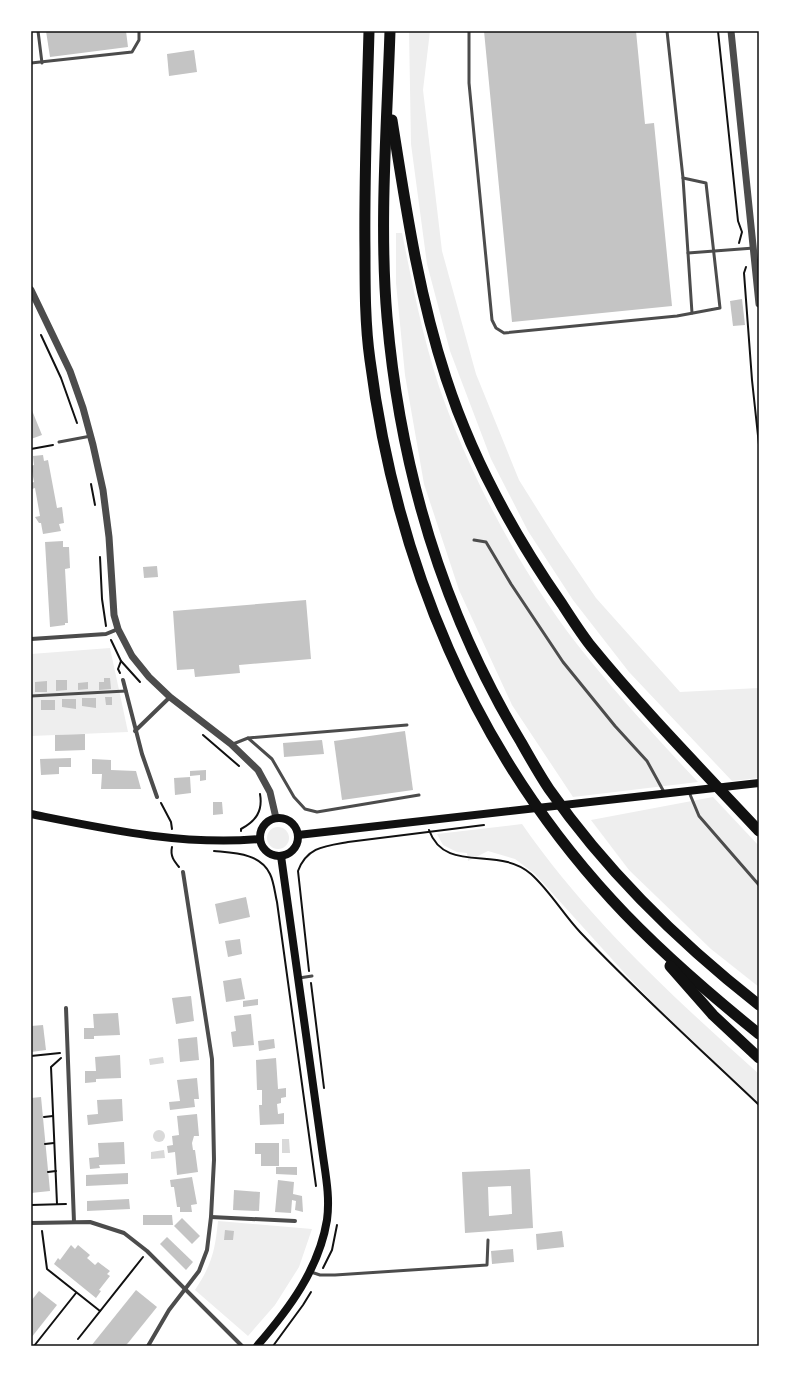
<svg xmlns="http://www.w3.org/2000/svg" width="790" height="1377" font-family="'Fira Sans',sans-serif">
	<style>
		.green { fill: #eee }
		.water { fill: #d9d9d9 }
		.building { fill: #c4c4c4; fill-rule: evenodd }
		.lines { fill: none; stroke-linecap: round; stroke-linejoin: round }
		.path { stroke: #111; stroke-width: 2 }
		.service { stroke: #4c4c4c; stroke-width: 3 }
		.minor { stroke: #4c4c4c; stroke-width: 4 }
		.tertiary { stroke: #4c4c4c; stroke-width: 7 }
		.secondary { stroke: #111; stroke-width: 8 }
		.motorway { stroke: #111; stroke-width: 11 }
		.neatline { fill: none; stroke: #111; stroke-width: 1.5 }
	</style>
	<rect width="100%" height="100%" fill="#fff"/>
	<g class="green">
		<polygon points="409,31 430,31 423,90 442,251 476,374 519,480 556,539 596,598 680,692 759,688 759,778 732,781 629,672 573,600 528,531 491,459 450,351 427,264 411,144"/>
		<path d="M396 233H402C414 292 425 350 446 406 478 492 530 587 588 658 623 701 660 742 698 782L573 797 512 705 459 590 424 484 405 375 396 283Z"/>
		<polygon points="110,648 128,732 31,736 31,654"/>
		<polygon points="713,797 759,846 759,987 711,949 629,870 591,820"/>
		<path d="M522 824C587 918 674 998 759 1074V1105L697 1047 629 978 535 874 515 859 488 851 468 861 467 853 457 852 443 845 437 834Z"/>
		<circle cx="278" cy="838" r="11"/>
		<path d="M218 1221 312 1229 299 1267 275 1305 248 1336 195 1290C212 1264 215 1251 218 1221Z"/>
	</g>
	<g class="water">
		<polygon points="163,1057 164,1063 150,1065 149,1059"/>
		<circle cx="159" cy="1136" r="6"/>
		<polygon points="282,1139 289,1139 290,1153 282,1153"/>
		<polygon points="164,1150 165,1158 151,1159 151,1152"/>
	</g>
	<g class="building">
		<polygon points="46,31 126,31 128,47 50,57"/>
		<polygon points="484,31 636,31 645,124 654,123 672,306 512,322"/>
		<polygon points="194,50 197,72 169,76 167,54"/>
		<polygon points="742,299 745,325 733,326 730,301"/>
		<polygon points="31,408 42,435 31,439"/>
		<polygon points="43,455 44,461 48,460 57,508 62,507 64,523 59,524 61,531 43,534 41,523 39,523 35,517 40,516 35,488 32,489 31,486 31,483 34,482 31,466 34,465 33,456"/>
		<polygon points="63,541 63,547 69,547 70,568 65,569 68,623 65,623 65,625 50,627 45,542"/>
		<polygon points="157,566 158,577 144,578 143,567"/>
		<polygon points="306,600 311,659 239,665 240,673 195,677 194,669 177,670 173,611"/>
		<polygon points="104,678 110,678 111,689 99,690 99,682 104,682"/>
		<polygon points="56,680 67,680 67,690 56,691"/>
		<polygon points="47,681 47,692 35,692 35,682"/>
		<polygon points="88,682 88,689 78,690 78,683"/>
		<polygon points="105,697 112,697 112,705 106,705"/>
		<polygon points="82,698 96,698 96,708 82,706"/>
		<polygon points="62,699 76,699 76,709 62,707"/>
		<rect x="41" y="700" width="14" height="10"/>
		<polygon points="405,731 413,790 342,800 334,741"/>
		<polygon points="85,734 85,750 55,751 55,735"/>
		<polygon points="322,740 324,754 284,757 283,743"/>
		<polygon points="71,758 71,767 59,767 59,774 41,775 40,759"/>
		<polygon points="92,759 111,760 111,770 136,771 141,789 101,789 102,774 92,774"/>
		<polygon points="206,770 206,780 200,781 200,775 190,776 190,771"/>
		<polygon points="190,777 191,793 175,795 174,778"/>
		<polygon points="213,802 222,802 223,814 213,815"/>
		<polygon points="246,897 250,917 219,924 215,904"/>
		<polygon points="240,939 242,954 228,957 225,941"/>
		<polygon points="241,978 245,999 226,1002 223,981"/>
		<polygon points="191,996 194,1021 176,1024 172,998"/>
		<polygon points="258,999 258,1005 243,1007 243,1001"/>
		<polygon points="118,1013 120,1035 94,1036 94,1039 84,1039 84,1028 94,1028 93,1014"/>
		<polygon points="251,1014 254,1045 233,1047 231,1032 236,1031 234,1016"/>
		<polygon points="43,1025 46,1050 31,1052 31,1026"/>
		<polygon points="197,1037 199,1060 180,1062 178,1039"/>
		<polygon points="274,1039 275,1048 259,1051 258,1041"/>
		<polygon points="120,1055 121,1078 96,1079 96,1082 85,1083 85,1071 96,1071 95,1057"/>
		<polygon points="276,1058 278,1089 286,1088 286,1097 281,1098 281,1103 277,1104 278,1114 284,1113 284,1124 260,1125 259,1105 262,1105 262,1090 257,1090 256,1060"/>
		<polygon points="197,1078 199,1099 194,1099 195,1107 170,1110 169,1102 180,1101 177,1080"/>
		<polygon points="41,1097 50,1191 31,1193 31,1098"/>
		<polygon points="122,1099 123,1121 88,1125 87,1115 98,1114 97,1100"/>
		<polygon points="197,1114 199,1136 194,1136 192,1143 193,1150 195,1150 198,1172 177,1175 175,1152 168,1153 167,1146 173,1145 172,1136 179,1135 177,1116"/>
		<polygon points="124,1142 125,1164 99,1165 100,1168 90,1169 89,1158 99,1157 98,1143"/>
		<polygon points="255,1143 279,1143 279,1166 261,1166 261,1154 255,1154"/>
		<polygon points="276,1167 297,1167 297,1175 276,1174"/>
		<path d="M530 1169 533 1228 465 1233 462 1172ZM511 1186 512 1214 489 1216 488 1187Z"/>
		<polygon points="128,1173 128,1184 86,1186 86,1175"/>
		<polygon points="192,1177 197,1204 191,1205 192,1212 180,1212 180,1207 177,1207 174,1187 171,1187 170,1180"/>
		<polygon points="278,1180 294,1182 293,1194 302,1196 303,1212 295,1210 296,1201 292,1200 291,1213 275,1212"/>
		<polygon points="234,1190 260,1192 259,1211 233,1210"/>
		<polygon points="129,1199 130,1209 87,1211 87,1201"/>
		<polygon points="143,1215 172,1215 173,1225 143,1225"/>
		<polygon points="182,1218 200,1236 192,1244 174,1226"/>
		<polygon points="225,1230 234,1231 233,1240 224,1240"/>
		<polygon points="562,1231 564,1247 537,1250 536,1234"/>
		<polygon points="167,1237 193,1262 186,1270 160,1244"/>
		<polygon points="71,1245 75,1249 78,1245 90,1255 87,1258 95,1265 98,1262 110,1271 107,1274 110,1276 99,1290 101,1291 96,1298 54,1264 58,1258 60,1260"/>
		<polygon points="513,1249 514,1262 492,1264 491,1251"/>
		<polygon points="136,1290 157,1307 128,1343 125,1346 91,1346"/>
		<polygon points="39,1291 57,1305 31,1338 31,1301"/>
	</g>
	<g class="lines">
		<g class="path">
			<polyline points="718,31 738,221 742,232 739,243"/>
			<polyline points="746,267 744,273 752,380 759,445"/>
			<polyline points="41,335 61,378 77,423"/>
			<polyline points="31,449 53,445"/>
			<polyline points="91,484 95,505"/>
			<polyline points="100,557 102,599 106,626"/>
			<polyline points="111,640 121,661 140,682"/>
			<polyline points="120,673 118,669 121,661"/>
			<polyline points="203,735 239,766"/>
			<polyline points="161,803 171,822 172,829"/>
			<path d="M429 830C445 875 499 845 531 874 550 891 563 914 580 932 637 992 699 1048 759 1105"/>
			<path d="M241 831V829C256 821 263 811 260 794"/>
			<path d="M172 847C170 856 174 861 179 867"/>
			<path d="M214 851C234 853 260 853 270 874 274 882 275 894 277 902L316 1186"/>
			<path d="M309 971 298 871C307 847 325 846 348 842L484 825"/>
			<polyline points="311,983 324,1088"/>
			<polyline points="31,1056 60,1053"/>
			<polyline points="44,1117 53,1116"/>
			<polyline points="45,1144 54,1143"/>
			<polyline points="48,1172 56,1171"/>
			<polyline points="57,1204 51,1067 61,1058"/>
			<polyline points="31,1205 66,1204"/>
			<polyline points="42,1231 47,1269 100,1311"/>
			<polyline points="323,1268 332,1250 337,1225"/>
			<polyline points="78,1339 143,1257"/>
			<polyline points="34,1346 76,1293"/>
			<polyline points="273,1346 303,1305 311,1292"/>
		</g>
		<g class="service">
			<polyline points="38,31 42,63"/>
			<polyline points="469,31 469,83 492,320 496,328 504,333 677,316 720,308 706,183 683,178 667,31"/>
			<polyline points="31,63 132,52 139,40 139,31"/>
			<polyline points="683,178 692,313"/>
			<polyline points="688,253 754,248"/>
			<polyline points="59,442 91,436"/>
			<polyline points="474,540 486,542 511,584 563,662 615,726 647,761 664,792"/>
			<polyline points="31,696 126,691"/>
			<polyline points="248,738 272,759 294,797 305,809 317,812 419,795"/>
			<polyline points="233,744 248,738 407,725"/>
			<polyline points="689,792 699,816 759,885"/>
			<polyline points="299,978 312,976"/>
			<polyline points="311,1272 320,1275 335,1275 487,1265 488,1240"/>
		</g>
		<g class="minor">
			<polyline points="31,639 106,634 118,629"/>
			<polyline points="123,680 142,754 157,797"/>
			<polyline points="135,731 170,697"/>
			<polyline points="66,1008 74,1222"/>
			<polyline points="211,1217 295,1221"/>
			<polyline points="31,1223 90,1222 124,1233 147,1251 242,1346"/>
			<polyline points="148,1346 169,1310 199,1271 207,1250 211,1217 214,1160 212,1059 183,872"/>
		</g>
		<g class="tertiary">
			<polyline points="731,31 759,304"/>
			<polyline points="31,290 70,371 83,408 93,445 103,490 109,537 114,615 118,629 132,656 149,677 170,697 231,744 258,770 270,792 276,818"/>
		</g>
		<g class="secondary">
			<path d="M31 814C106 829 183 846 260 839"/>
			<circle cx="279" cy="837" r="19"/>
			<polyline points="298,835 759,783"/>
			<path d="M257 1346C289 1309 319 1269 327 1220 330 1198 326 1177 323 1156L281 856"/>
		</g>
		<g class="motorway">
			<path d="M369 31C367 105 364 179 365 252 365 288 365 325 370 360 396 562 473 749 612 900 657 949 707 992 759 1034"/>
			<path d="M390 31C387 124 379 224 387 317 400 468 442 611 521 742 530 758 539 774 549 789 607 872 680 943 759 1005"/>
			<path d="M392 120C406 208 418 292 446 378 472 458 514 535 562 604 571 618 580 632 590 645 643 710 702 770 759 831"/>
			<polyline points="670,966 713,1015 759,1058"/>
		</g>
	</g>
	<rect width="790" height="1377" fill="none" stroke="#ffffff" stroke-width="64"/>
	<rect x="32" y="32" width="726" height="1313" class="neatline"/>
</svg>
